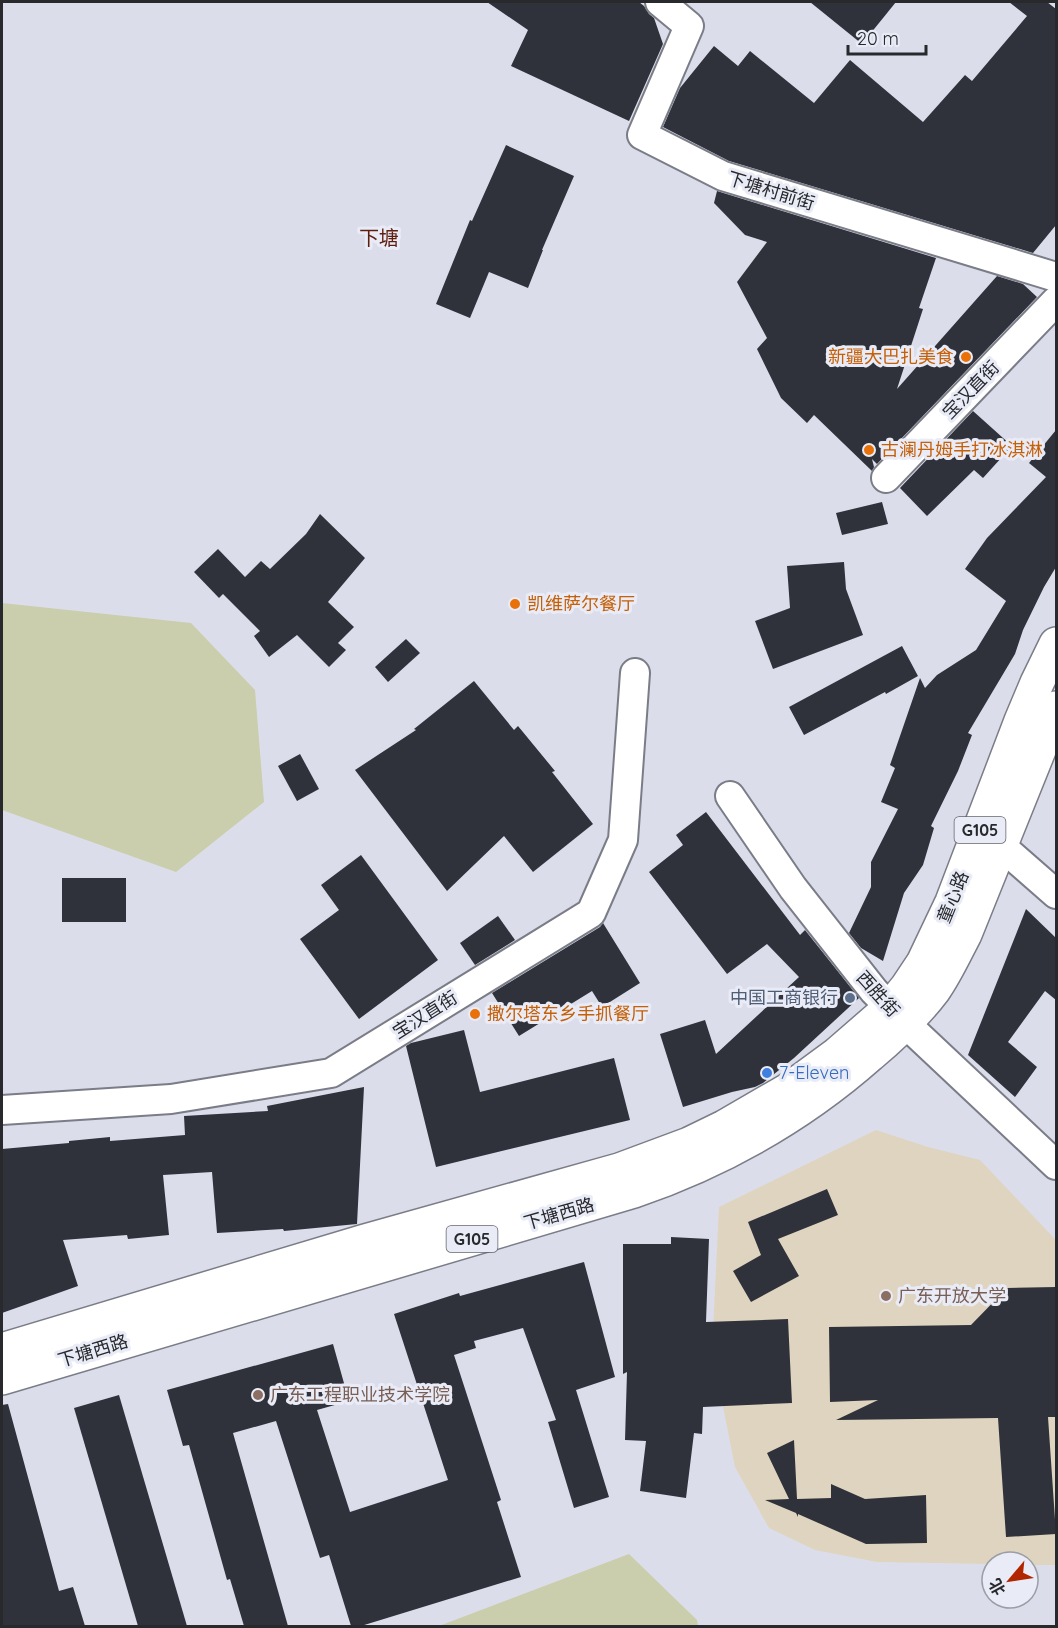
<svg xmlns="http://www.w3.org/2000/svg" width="1058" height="1628" font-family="Quicksand,'Noto Sans SC',sans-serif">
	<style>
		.education { fill: #dfd4bf }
		.green { fill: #caceac }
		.building { fill: #30323b }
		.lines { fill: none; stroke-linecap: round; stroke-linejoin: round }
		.minor-casing { stroke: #7a7d87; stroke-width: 32 }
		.highway-casing { stroke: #7a7d87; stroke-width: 36 }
		.minor { stroke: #fff; stroke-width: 28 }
		.highway { stroke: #fff; stroke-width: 33 }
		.food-dot { fill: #e8710a; stroke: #e9ecf7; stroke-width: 2 }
		.service-dot { fill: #5c6f8a; stroke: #e9ecf7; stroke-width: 2 }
		.shop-dot { fill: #3f7fe0; stroke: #e9ecf7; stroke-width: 2 }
		.education-dot { fill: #8d6e63; stroke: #e9ecf7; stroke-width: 2 }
		.labels { text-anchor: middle; stroke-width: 6; stroke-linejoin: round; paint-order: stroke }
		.shield { fill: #e9ecf7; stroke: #62646a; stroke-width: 1.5 }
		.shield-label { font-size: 16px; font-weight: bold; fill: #28292d }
		.street-label { font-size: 18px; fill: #28292d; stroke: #e9ecf7 }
		.food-label { font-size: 18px; fill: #c56008; stroke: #e9ecf7; text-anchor: start }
		.service-label { font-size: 18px; fill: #4e5e75; stroke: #e9ecf7; text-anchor: end }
		.shop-label { font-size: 18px; fill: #366cbe; stroke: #e9ecf7; text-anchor: start }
		.education-label { font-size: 18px; fill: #785e54; stroke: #e9ecf7; text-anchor: start }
		.neighbourhood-label { font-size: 20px; fill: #5f1d0e; stroke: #e9ecf7 }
	</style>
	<rect width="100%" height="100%" fill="#dbdeea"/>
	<polygon class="education" points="876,1130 928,1147 980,1160 1056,1240 1056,1565 1028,1565 1028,1562 992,1562 992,1564 877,1562 815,1550 769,1528 735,1467 712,1351 719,1207"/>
	<g class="green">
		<polygon points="2,603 191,623 255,690 264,802 176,872 2,810"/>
		<polygon points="629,1554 697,1620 698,1626 439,1626"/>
	</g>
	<g class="building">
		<polygon points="487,2 639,2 644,6 649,14 654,18 663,44 629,121 511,66 528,30"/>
		<polygon points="810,2 896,2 862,44"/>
		<polygon points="1009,2 1047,2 1056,9 1056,225 1033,253 729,161 663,127 680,88 714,46 738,66 750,51 814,103 850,60 923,122 965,75 972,81 1027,16"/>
		<polygon points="506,145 574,176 542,250 543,250 528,288 489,272 470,318 436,304 470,220 472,221"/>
		<polygon points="717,191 936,258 919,308 923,309 897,389 997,276 1023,284 1037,297 877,464 872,459 874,467 872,471 814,415 807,423 781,398 757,349 767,338 737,282 767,242 745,235 714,203"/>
		<polygon points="973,411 1012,446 983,478 974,470 927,516 900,488"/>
		<polygon points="1056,430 1056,567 1044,587 1023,630 1015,654 968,733 972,735 958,771 931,826 934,828 923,865 904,893 883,961 861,948 849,933 871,887 871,862 898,809 881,802 895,768 890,765 920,678 925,688 937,675 976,650 1006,601 965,569 987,538 1046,477 1029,463"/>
		<polygon points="882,502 888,524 842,535 836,513"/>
		<polygon points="320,514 365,558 328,602 354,627 338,643 346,650 329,667 297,635 269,657 254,636 260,631 223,594 219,598 194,572 218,549 245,577 261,561 270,569 306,534"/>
		<polygon points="844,562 846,589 863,635 773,669 755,621 790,608 787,566"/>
		<polygon points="406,639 420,653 388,682 375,667"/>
		<polygon points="902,646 918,676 886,694 885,692 804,735 789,707"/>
		<polygon points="474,681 514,730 518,726 555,771 552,772 593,824 533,872 504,836 447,891 355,770 416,730 414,729"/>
		<polygon points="300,754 319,789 297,801 278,766"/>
		<polygon points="706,812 800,935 805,930 859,998 794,1058 763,1083 755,1087 732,1092 683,1107 660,1034 705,1020 716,1054 799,977 767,944 727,974 649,872 683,845 676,835"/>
		<polygon points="361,855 438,960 359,1019 300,939 339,910 321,885"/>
		<rect x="62" y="878" width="64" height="44"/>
		<polygon points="1026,909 1056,938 1056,1000 1045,991 1008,1042 1037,1067 1015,1097 968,1055"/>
		<polygon points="498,916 515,940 475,965 460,943"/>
		<polygon points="603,923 640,983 602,1007 592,991 519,1036 492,993 600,927"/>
		<polygon points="464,1030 480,1092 614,1058 630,1120 436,1167 406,1046 411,1043"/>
		<polygon points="364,1087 357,1224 284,1231 283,1229 217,1233 212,1172 163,1175 169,1235 128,1239 127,1235 63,1240 78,1286 2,1313 2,1149 69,1143 69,1141 110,1137 110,1141 185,1135 184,1116 268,1111 267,1106"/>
		<polygon points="827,1189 838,1215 778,1239 799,1276 751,1302 733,1271 761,1255 748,1222"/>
		<polygon points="671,1237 709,1239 706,1322 788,1319 792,1403 703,1407 702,1434 694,1433 686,1498 640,1491 646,1441 625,1440 627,1372 623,1374 623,1244 671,1244"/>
		<polygon points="584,1262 615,1377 576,1390 609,1497 574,1508 548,1422 556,1420 523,1328 474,1341 476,1348 454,1355 501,1500 497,1502 521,1577 361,1626 351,1626 329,1555 320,1558 276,1421 233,1433 288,1626 244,1626 230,1579 227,1580 189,1445 183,1446 167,1390 333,1344 349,1401 317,1410 350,1512 448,1480 394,1314 459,1293 460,1296"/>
		<polygon points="1056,1287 1056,1417 1048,1417 1056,1534 1006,1537 998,1418 836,1420 878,1400 830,1402 829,1327 971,1325 1007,1288"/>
		<polygon points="119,1395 187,1626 138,1626 74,1408"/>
		<polygon points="8,1404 59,1591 73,1587 85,1626 2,1626 2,1405"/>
		<polygon points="794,1440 797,1499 831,1498 831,1484 865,1499 926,1495 927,1543 866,1544 798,1514 798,1517 796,1513 765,1500 789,1499 767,1453"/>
	</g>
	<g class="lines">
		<g class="minor-casing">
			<g id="minor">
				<polyline points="660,2 689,26 642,135 723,176 1056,277"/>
				<polyline points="886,478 1056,301"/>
				<polyline points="730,796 793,888 874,991 906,1024 1056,1165"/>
				<polyline points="1000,845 1056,894"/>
				<polyline points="2,1110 171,1099 331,1073 591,913 623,840 635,673"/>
			</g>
		</g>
		<g class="highway-casing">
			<g id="highway">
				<polyline points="2,1350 365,1241 619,1170 689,1144 724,1127 788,1090 837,1054 890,1008 907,987 923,963 952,902 1021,721 1037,683 1056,644"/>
				<path d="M2 1378 634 1191C721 1161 801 1116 870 1055 894 1035 915 1015 934 990 946 973 955 953 965 934L1056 708"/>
			</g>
		</g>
		<use href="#minor" class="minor"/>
		<use href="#highway" class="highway"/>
	</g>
	<g class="food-dot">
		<circle cx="966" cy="357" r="6"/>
		<circle cx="869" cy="450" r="6"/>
		<circle cx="515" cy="604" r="6"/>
		<circle cx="475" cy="1014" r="6"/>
	</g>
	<circle class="service-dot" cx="850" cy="998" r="6"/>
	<circle class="shop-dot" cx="767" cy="1073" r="6"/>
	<g class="education-dot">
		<circle cx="886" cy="1296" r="6"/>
		<circle cx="258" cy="1395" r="6"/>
	</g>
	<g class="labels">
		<g class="shield">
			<rect x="954.5" y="817" width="51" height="26" rx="4.5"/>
			<rect x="446.5" y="1226" width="51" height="26" rx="4.5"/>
		</g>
		<g class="shield-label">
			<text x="980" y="836">G105</text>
			<text x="472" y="1245">G105</text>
		</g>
		<g class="street-label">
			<text transform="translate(771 191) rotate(17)" y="6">下塘村前街</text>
			<text transform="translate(971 390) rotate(-46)" y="6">宝汉直街</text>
			<text transform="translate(953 897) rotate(-68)" y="6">童心路</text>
			<text transform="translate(878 994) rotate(48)" y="6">西胜街</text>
			<text transform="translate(425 1015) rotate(-32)" y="6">宝汉直街</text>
			<text transform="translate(559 1214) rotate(-16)" y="6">下塘西路</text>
			<text transform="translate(93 1351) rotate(-17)" y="6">下塘西路</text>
		</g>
		<g class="food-label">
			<text x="954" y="363" text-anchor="end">新疆大巴扎美食</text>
			<text x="881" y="456">古澜丹姆手打冰淇淋</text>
			<text x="527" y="610">凯维萨尔餐厅</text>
			<text x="487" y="1020">撒尔塔东乡手抓餐厅</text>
		</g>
		<g class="service-label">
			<text x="838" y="1004">中国工商银行</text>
		</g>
		<g class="shop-label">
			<text x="779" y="1079">7-Eleven</text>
		</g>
		<g class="education-label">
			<text x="898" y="1302">广东开放大学</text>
			<text x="270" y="1401">广东工程职业技术学院</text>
		</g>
		<g class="neighbourhood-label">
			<text x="379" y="245">下塘</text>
		</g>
	</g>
	<rect width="1058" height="1628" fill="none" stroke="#28292d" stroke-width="6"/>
	<g transform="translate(1010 1580) rotate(241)"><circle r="28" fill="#e9ecf7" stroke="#9c9ea6" stroke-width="1.5"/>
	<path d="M0-4.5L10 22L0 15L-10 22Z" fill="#b12600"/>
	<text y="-9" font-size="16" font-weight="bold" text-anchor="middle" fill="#28292d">北</text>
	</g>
	<path d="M848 45v9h78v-9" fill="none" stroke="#28292d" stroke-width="3"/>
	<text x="857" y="45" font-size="18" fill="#28292d" stroke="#e9ecf7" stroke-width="4.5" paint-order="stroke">20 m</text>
</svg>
